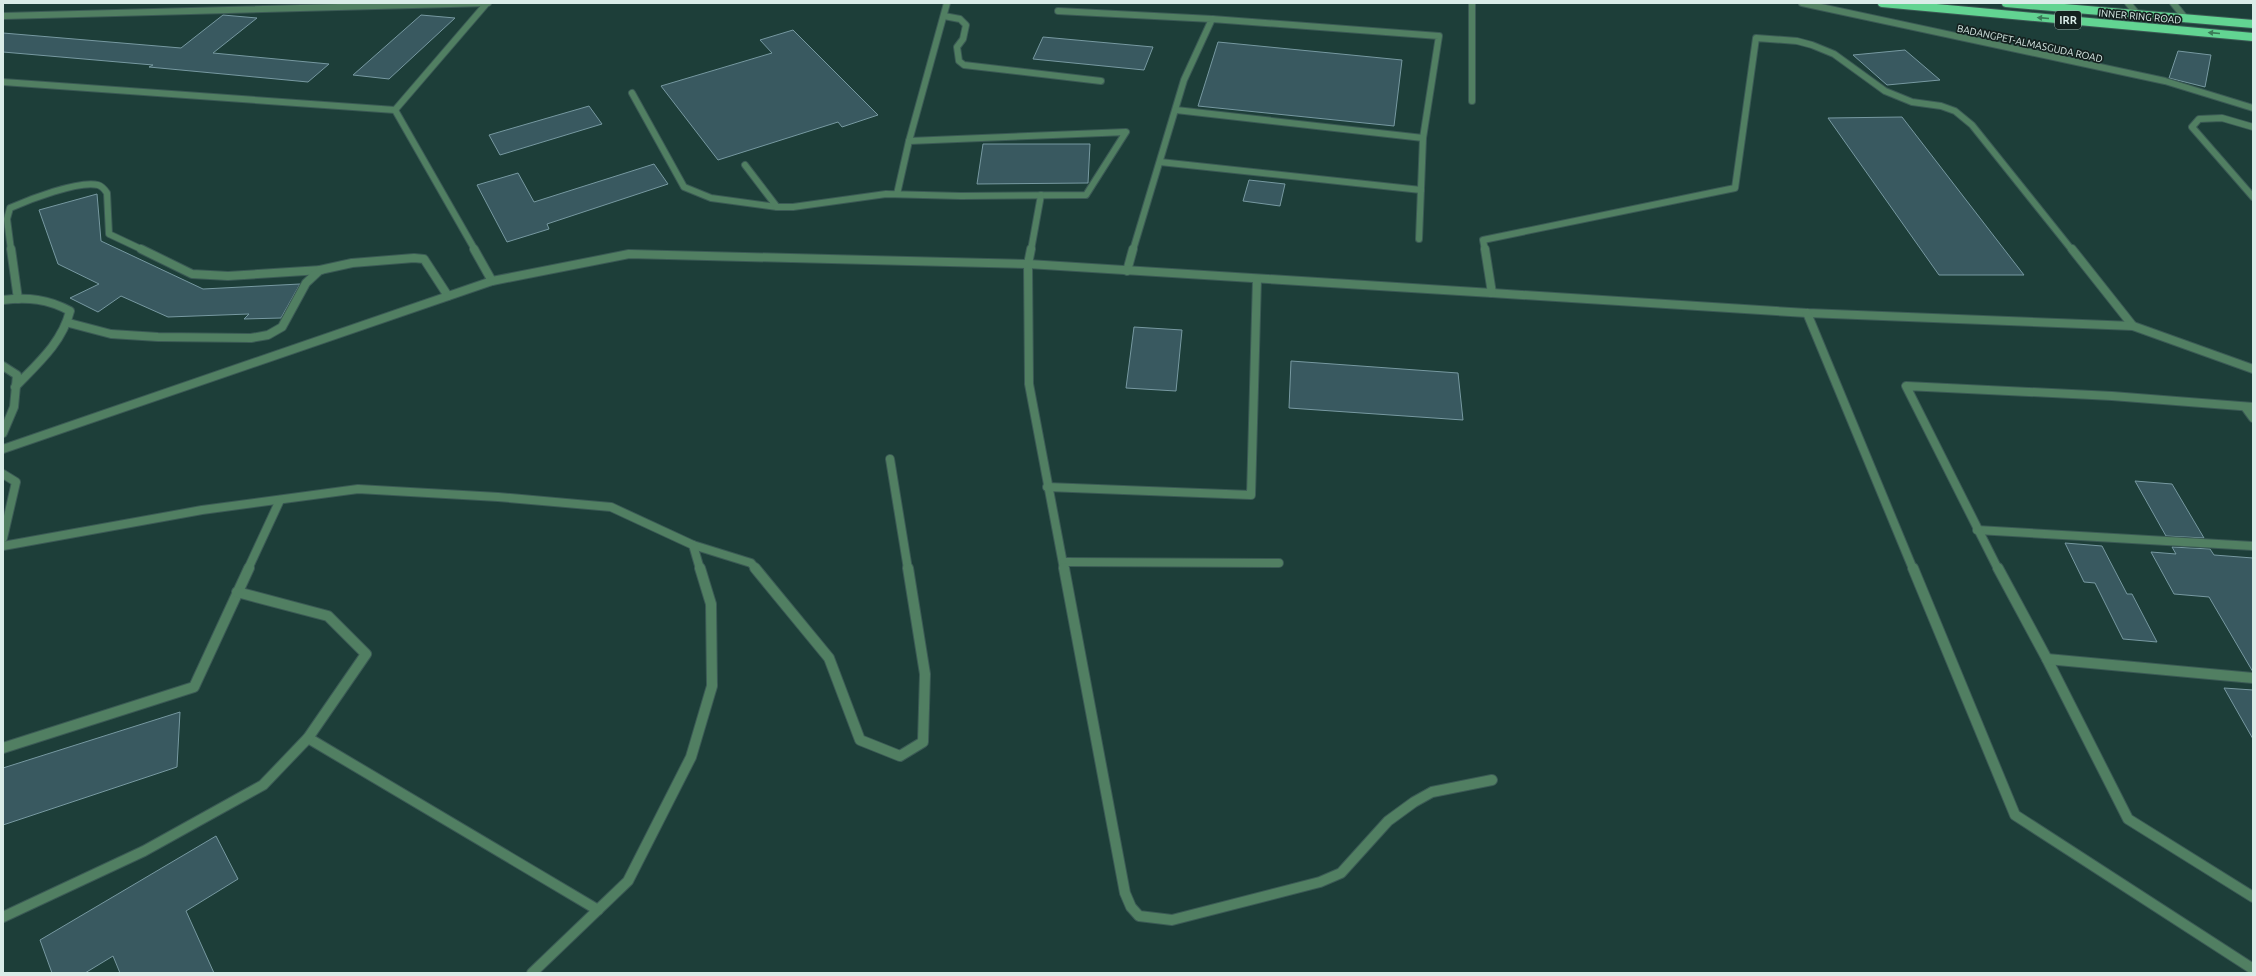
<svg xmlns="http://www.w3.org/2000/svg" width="2256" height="976" font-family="Ubuntu,sans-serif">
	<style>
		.building { fill: #395960; stroke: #7799a1 }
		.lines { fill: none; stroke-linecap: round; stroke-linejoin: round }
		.service-far2-casing { stroke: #3b5a55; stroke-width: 8 }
		.service-far1-casing { stroke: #3b5a55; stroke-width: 10 }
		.service-casing { stroke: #3b5a55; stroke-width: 12 }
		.minor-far2-casing { stroke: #3b5a55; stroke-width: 8 }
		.minor-far1-casing { stroke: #3b5a55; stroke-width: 10 }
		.minor-casing { stroke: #3b5a55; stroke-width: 12 }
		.tertiary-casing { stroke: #3b5a55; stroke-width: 8 }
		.trunk-casing { stroke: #3b5a55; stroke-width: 10 }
		.service-far2 { stroke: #517f62; stroke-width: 6 }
		.service-far1 { stroke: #517f62; stroke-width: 8 }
		.service { stroke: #517f62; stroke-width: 10 }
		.minor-far2 { stroke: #517f62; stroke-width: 6 }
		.minor-far1 { stroke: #517f62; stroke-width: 8 }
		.minor { stroke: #517f62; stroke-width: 10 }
		.tertiary { stroke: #517f62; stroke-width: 6 }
		.trunk { stroke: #62d492; stroke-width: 8 }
		.oneway { fill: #3b7a58 }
		.labels { text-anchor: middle; stroke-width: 3.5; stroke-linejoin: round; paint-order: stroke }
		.far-street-label { font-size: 10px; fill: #daece8; stroke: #14211f }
		.shield { fill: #14211f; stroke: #9fafac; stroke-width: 1 }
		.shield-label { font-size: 11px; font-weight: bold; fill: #daece8 }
	</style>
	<rect width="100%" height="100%" fill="#1d3e39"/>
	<g class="building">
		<polygon points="223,15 257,18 213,53 329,64 308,82 149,67 153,65 3,52 3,33 181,48"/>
		<polygon points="421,15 455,18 389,79 353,75"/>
		<polygon points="793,30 878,115 842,127 838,122 718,160 661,86 772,53 760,40"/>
		<polygon points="1043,37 1153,47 1144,70 1033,59"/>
		<polygon points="1218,42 1402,60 1394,126 1198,106"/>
		<polygon points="1905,50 1940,80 1887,85 1853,55"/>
		<polygon points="2178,51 2211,55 2205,87 2169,78"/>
		<polygon points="589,106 602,124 500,155 489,135"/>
		<polygon points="1902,117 2024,275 1939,275 1828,118"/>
		<polygon points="983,144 1090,144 1088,183 977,184"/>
		<polygon points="654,164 668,184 547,224 549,229 507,242 477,185 518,173 534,202"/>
		<polygon points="1249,180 1285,184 1280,206 1243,201"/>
		<polygon points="97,194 101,241 203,289 300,284 281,318 244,319 249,314 168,317 121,296 98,312 70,298 99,284 58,264 39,210"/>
		<polygon points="1134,327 1182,330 1176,391 1126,388"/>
		<polygon points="1291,361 1458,373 1463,420 1289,408"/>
		<polygon points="2135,481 2172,484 2204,538 2166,536"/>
		<polygon points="2065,543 2102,546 2127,594 2132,594 2157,642 2123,639 2095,583 2084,582"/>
		<polygon points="2172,547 2210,549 2214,555 2253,558 2253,672 2209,597 2174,594 2151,552 2176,554"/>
		<polygon points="2224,688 2253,690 2253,739"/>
		<polygon points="180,712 177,767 3,825 3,768"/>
		<polygon points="216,836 238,879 186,911 214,973 120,973 113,956 85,973 52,973 40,940"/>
	</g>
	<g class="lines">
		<g class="service-far2-casing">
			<g id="service-far2">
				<polyline points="1472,3 1472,101"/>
				<polyline points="2128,3 2138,15"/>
				<polyline points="1058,11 1212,19 1184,80 1133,250"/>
				<polyline points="3,16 488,3"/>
				<polyline points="944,16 960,19 966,25 963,39 957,47 959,61 964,65 1101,81"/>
				<polyline points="1212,19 1439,36 1423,138 1419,239"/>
				<polyline points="3,82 395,110 487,3"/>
				<polyline points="632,93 684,187 711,198 777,207"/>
				<polyline points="395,110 475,250"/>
				<polyline points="1176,110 1423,138"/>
				<polyline points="2253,127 2222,118 2199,119 2192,127 2253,197"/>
				<polyline points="909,141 947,3"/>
				<polyline points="1160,162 1421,190"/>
				<polyline points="745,165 777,207 793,207 886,194 961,196 1086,195 1126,132 909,141 897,194"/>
				<path d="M11 250 7 219 10 208C28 200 79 180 98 185 102 186 105 190 107 193L109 234 143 250"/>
				<polyline points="1031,250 1041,195"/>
				<polyline points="1485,250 1483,240 1735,188 1756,38 1797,41 1812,45 1834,54 1885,91 1912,102 1941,106 1955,111 1972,125 2072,250"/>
			</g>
		</g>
		<g class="service-far1-casing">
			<g id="service-far1">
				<polyline points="11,249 18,299"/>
				<polyline points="141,249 192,274 228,276 321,270"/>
				<polyline points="474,249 492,281"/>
				<polyline points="1031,249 1028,264 1029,384 1064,569"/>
				<polyline points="2072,249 2133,326"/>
				<polyline points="1127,271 1133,249"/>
				<polyline points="1492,293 1807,313 2133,326 2253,369"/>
				<path d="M3 300C28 297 48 299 70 311 62 343 37 364 15 387"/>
				<polyline points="1807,313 1913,569"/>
				<polyline points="69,323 111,334 158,337 251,338 268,335 282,327 306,283 320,270 352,263 414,258 424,259 448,296"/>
				<polyline points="3,366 17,375 14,407 3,433"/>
				<polyline points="3,449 492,281 629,254 1028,264 1492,293 1485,249"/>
				<polyline points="890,459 908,569"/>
				<polyline points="3,474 16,482 3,538"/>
				<polyline points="1047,487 1251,495 1257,279"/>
				<polyline points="693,545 751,563 756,569"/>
				<polyline points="3,546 202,510 358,489 498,497 611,507 693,545 700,569"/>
				<polyline points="1064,562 1279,563"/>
				<polyline points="248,569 280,500"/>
			</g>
		</g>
		<g class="service-casing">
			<g id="service">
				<polyline points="755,568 829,658 860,740 900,756 923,742 925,674 908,568"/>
				<polyline points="1064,568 1125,893 1131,907 1139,916 1172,920 1320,882 1341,873 1388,821 1414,802 1432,792 1492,780"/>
				<polyline points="1913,568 2015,815 2253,969"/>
				<polyline points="308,738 598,910"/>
				<polyline points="3,748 194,687 249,568"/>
				<polyline points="3,917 144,851 263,785 308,738 366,654 328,616 237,592"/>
				<polyline points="532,973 628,881 691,757 712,686 711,604 700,568"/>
			</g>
		</g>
		<g class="minor-far2-casing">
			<polyline id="minor-far2" points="2173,3 2186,19"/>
		</g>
		<g class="minor-far1-casing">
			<g id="minor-far1">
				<polyline points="2245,407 2253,418"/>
				<polyline points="1977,530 2253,546"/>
				<polyline points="1998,569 1906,386 2112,396 2253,407"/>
			</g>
		</g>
		<g class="minor-casing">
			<g id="minor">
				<polyline points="1998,568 2047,659 2128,819 2253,897"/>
				<polyline points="2047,659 2253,678"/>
			</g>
		</g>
		<g class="tertiary-casing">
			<polyline id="tertiary" points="1802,3 2165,81 2253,108"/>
		</g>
		<g class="trunk-casing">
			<g id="trunk">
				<polyline points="1882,3 2253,37"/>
				<polyline points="2006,3 2253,24"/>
			</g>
		</g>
		<use href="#service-far2" class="service-far2"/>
		<use href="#service-far1" class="service-far1"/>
		<use href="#service" class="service"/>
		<use href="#minor-far2" class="minor-far2"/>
		<use href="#minor-far1" class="minor-far1"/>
		<use href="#minor" class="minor"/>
		<use href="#tertiary" class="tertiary"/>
		<use href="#trunk" class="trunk"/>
	</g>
	<defs><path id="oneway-solid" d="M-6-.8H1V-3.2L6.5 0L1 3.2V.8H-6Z"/></defs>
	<g class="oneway">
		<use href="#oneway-solid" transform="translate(2043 18) rotate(-175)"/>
		<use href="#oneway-solid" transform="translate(2214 33) rotate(-175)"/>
	</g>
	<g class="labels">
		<g class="far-street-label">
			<text transform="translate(2140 16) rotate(5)" y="4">INNER RING ROAD</text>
			<text transform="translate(2030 43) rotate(12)" y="4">BADANGPET-ALMASGUDA ROAD</text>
		</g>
		<rect class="shield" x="2055" y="11" width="26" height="18" rx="3"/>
		<g class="shield-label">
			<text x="2068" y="24">IRR</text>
		</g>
	</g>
	<rect width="2256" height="976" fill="none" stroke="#daece8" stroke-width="8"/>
</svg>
